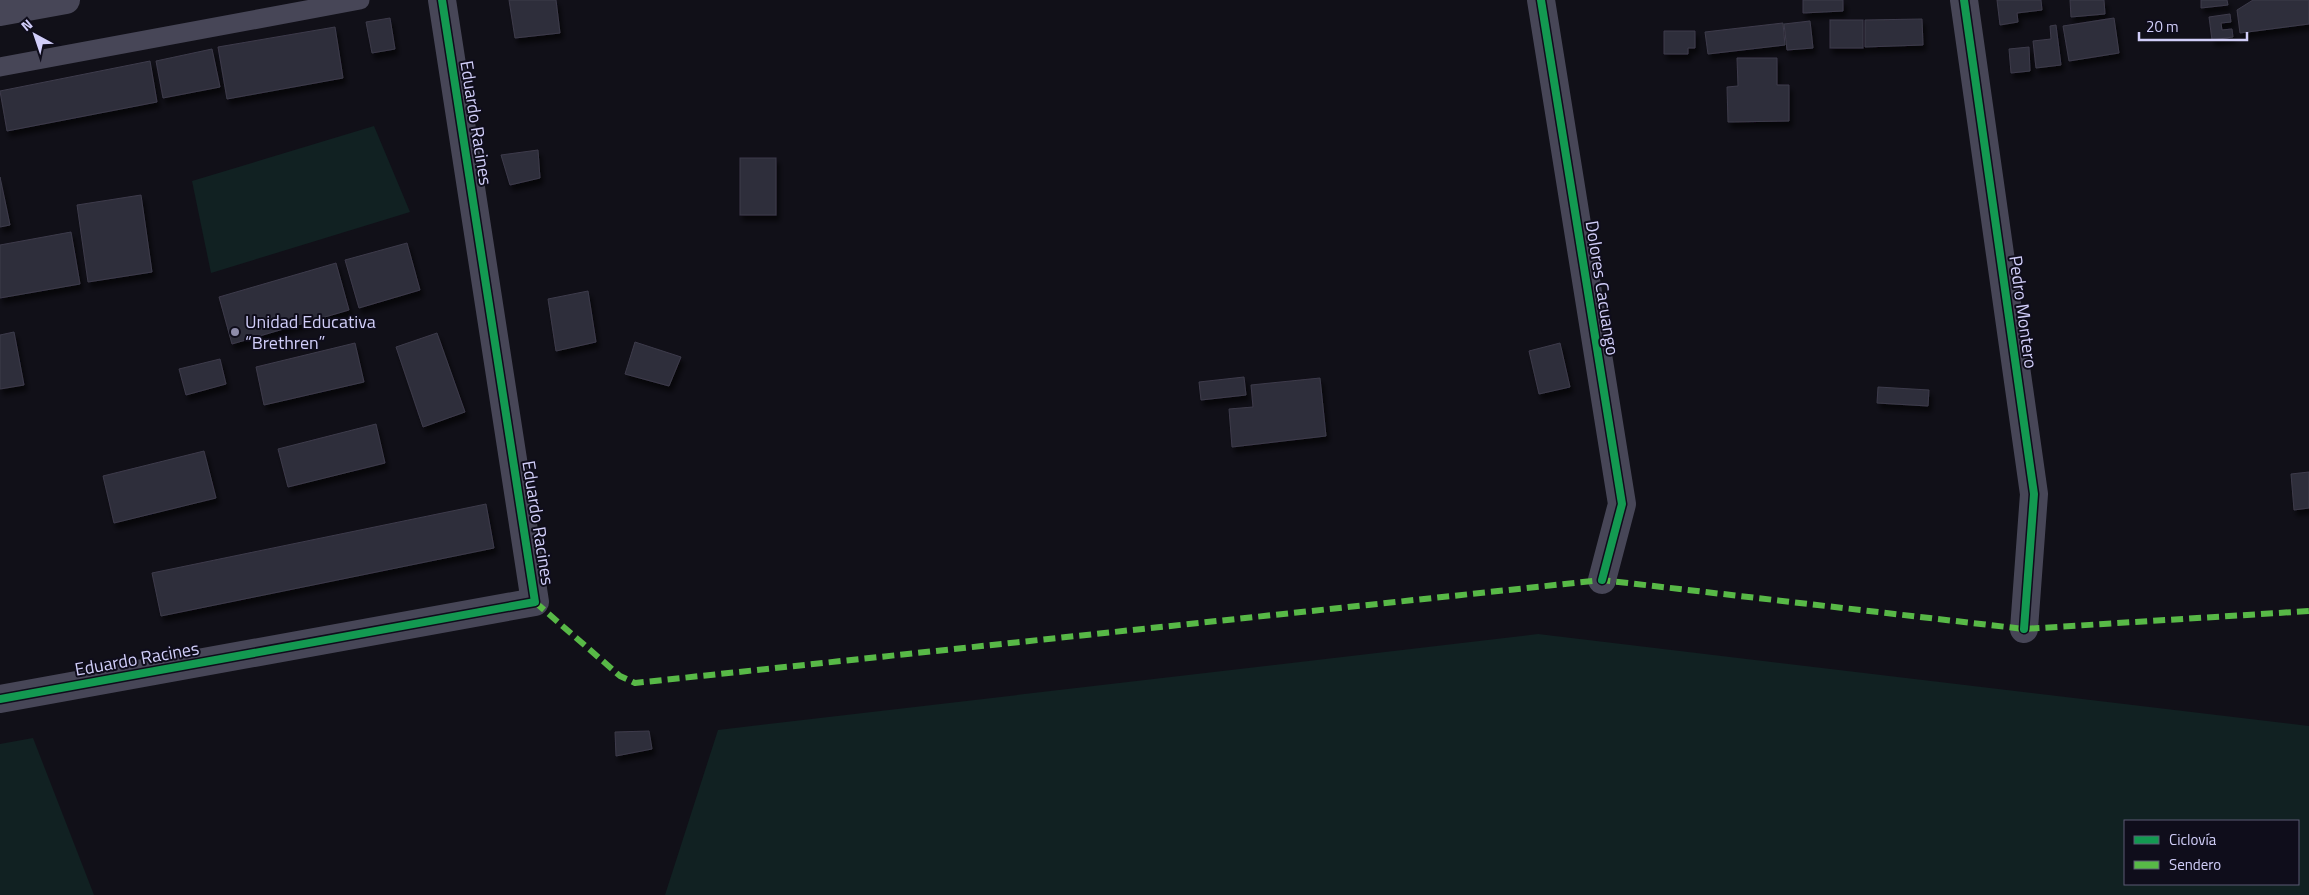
<svg xmlns="http://www.w3.org/2000/svg" width="2309" height="895" font-family="'Titillium Web',sans-serif">
	<style>
		.green { fill: #112122; fill-rule: evenodd }
		.building { fill: #2f2e3a; stroke: #3d3b4b; filter: url(#shadow) }
		.lines { fill: none; stroke-linecap: round; stroke-linejoin: round }
		.service { stroke: #474657; stroke-width: 19 }
		.minor { stroke: #474657; stroke-width: 28 }
		.quiet { stroke: #58b947; stroke-width: 6; stroke-dasharray: 12 6; stroke-linecap: butt }
		.cycleway-casing { stroke: #0f0d1b; stroke-width: 11 }
		.cycleway { stroke: #139951; stroke-width: 8 }
		.poi-dot { fill: #8e8caa; stroke: #0f0d1b; stroke-width: 2 }
		.labels { text-anchor: middle; stroke-width: 4; stroke-linejoin: round; paint-order: stroke }
		.street-label { font-size: 18px; fill: #d1cef9; stroke: #0f0d1b }
		.poi-label { font-size: 18px; fill: #d1cef9; stroke: #0f0d1b; text-anchor: start }
	</style>
	<defs>
		<filter id="shadow"><feDropShadow dx="3" dy="5.5" stdDeviation="2.5" flood-color="#0009"/></filter>
	</defs>
	<rect width="100%" height="100%" fill="#111018"/>
	<g class="green">
		<polygon points="374,126 410,212 211,273 192,181"/>
		<path d="M1538 634 2309 726V895H665L718 730ZM2125 821H2298V884H2125Z"/>
		<polygon points="33,738 94,895 0,895 0,744"/>
	</g>
	<g class="building">
		<polygon points="509,0 556,0 560,33 515,38"/>
		<polygon points="1803,0 1843,0 1843,11 1803,13"/>
		<polygon points="1997,0 2041,0 2042,10 2017,13 2018,22 2000,25"/>
		<polygon points="2070,0 2104,0 2105,14 2071,17"/>
		<polygon points="2201,0 2227,0 2228,5 2201,8"/>
		<polygon points="2253,0 2309,0 2309,24 2240,33 2237,10"/>
		<polygon points="2230,14 2231,22 2221,23 2222,30 2232,29 2233,37 2212,40 2209,17"/>
		<polygon points="390,18 395,49 372,53 366,22"/>
		<polygon points="2114,18 2119,53 2069,61 2063,26"/>
		<polygon points="1922,19 1923,45 1865,47 1865,20"/>
		<rect x="1830" y="20" width="33" height="28"/>
		<polygon points="1810,21 1813,48 1787,50 1784,24"/>
		<polygon points="1783,23 1785,45 1708,54 1705,32"/>
		<polygon points="2056,25 2061,65 2036,68 2033,41 2051,39 2050,26"/>
		<polygon points="335,27 343,78 227,99 218,47"/>
		<polygon points="1664,31 1695,31 1695,48 1688,48 1688,54 1664,54"/>
		<polygon points="2029,47 2030,71 2011,73 2009,49"/>
		<polygon points="212,49 220,87 163,98 156,61"/>
		<polygon points="1737,58 1777,58 1777,85 1789,85 1789,121 1728,122 1727,87 1738,86"/>
		<polygon points="150,61 157,102 7,131 0,91"/>
		<polygon points="538,150 540,178 510,185 501,155"/>
		<rect x="740" y="158" width="36" height="57"/>
		<polygon points="0,177 10,225 0,227"/>
		<polygon points="141,195 152,272 88,282 77,205"/>
		<polygon points="71,232 80,284 0,298 0,245"/>
		<polygon points="407,243 420,290 359,308 345,260"/>
		<polygon points="336,263 349,310 232,344 219,297"/>
		<polygon points="588,291 596,342 556,351 548,299"/>
		<polygon points="14,332 24,385 0,389 0,335"/>
		<polygon points="437,333 465,412 423,427 396,347"/>
		<polygon points="635,342 681,357 669,386 625,374"/>
		<polygon points="355,343 364,382 264,405 256,367"/>
		<polygon points="1560,343 1570,387 1539,394 1529,351"/>
		<polygon points="220,359 226,384 186,395 179,369"/>
		<polygon points="1244,377 1246,395 1201,400 1199,382"/>
		<polygon points="1320,378 1326,436 1232,447 1229,409 1253,407 1251,385"/>
		<polygon points="1878,387 1929,390 1928,406 1877,403"/>
		<polygon points="376,424 385,463 288,487 278,449"/>
		<polygon points="204,451 216,498 114,523 103,476"/>
		<polygon points="2309,472 2309,508 2294,510 2291,474"/>
		<polygon points="486,504 494,548 161,616 152,573"/>
		<polygon points="649,731 652,749 616,756 615,732"/>
	</g>
	<g class="lines">
		<polyline class="service" points="0,67 360,0"/>
		<g class="minor">
			<polyline points="1541,0 1622,504 1602,580"/>
			<polyline points="1964,0 2034,494 2024,629"/>
			<polyline points="0,12 66,0"/>
			<polyline points="0,699 535,602 442,0"/>
		</g>
		<polyline class="quiet" points="535,602 620,676 635,683 1602,580 2024,629 2309,611"/>
		<g class="cycleway-casing">
			<g id="cycleway">
				<polyline points="1541,0 1622,504 1602,580"/>
				<polyline points="1964,0 2034,494 2024,629"/>
				<polyline points="0,699 535,602 442,0"/>
			</g>
		</g>
		<use href="#cycleway" class="cycleway"/>
	</g>
	<circle class="poi-dot" cx="235" cy="332" r="5"/>
	<g class="labels">
		<g class="street-label">
			<text transform="translate(476 123) rotate(81)" y="6">Eduardo Racines</text>
			<text transform="translate(1602 288) rotate(81)" y="6">Dolores Cacuango</text>
			<text transform="translate(2023 312) rotate(82)" y="6">Pedro Montero</text>
			<text transform="translate(538 523) rotate(81)" y="6">Eduardo Racines</text>
			<text transform="translate(137 659) rotate(-10)" y="6">Eduardo Racines</text>
		</g>
		<g class="poi-label">
			<text x="245" y="328">Unidad Educativa<tspan x="245" dy="21">“Brethren”</tspan></text>
		</g>
	</g>
	<rect x="2124" y="820" width="175" height="65" fill="#0f0d1b" stroke="#5d5a74"/>
	<rect x="2134" y="836" width="25" height="8" fill="#139951" stroke="#5d5a74"/>
	<text x="2169" y="845" font-size="15" fill="#d1cef9">Ciclovía</text>
	<rect x="2134" y="861" width="25" height="8" fill="#58b947" stroke="#5d5a74"/>
	<text x="2169" y="870" font-size="15" fill="#d1cef9">Sendero</text>
	<g transform="translate(35 35) rotate(320)" stroke="#0f0d1b" stroke-width="4" paint-order="stroke">
	<path d="M0-4L9 19L0 12L-9 19Z" fill="#d1cef9"/>
	<text y="-8" font-size="14" font-weight="bold" text-anchor="middle" fill="#d1cef9">N</text>
	</g>
	<path d="M2139 32v8h108v-8" fill="none" stroke="#d1cef9" stroke-width="2.5"/>
	<text x="2146" y="32" font-size="15" fill="#d1cef9" stroke="#0f0d1b" stroke-width="4" paint-order="stroke">20 m</text>
</svg>
